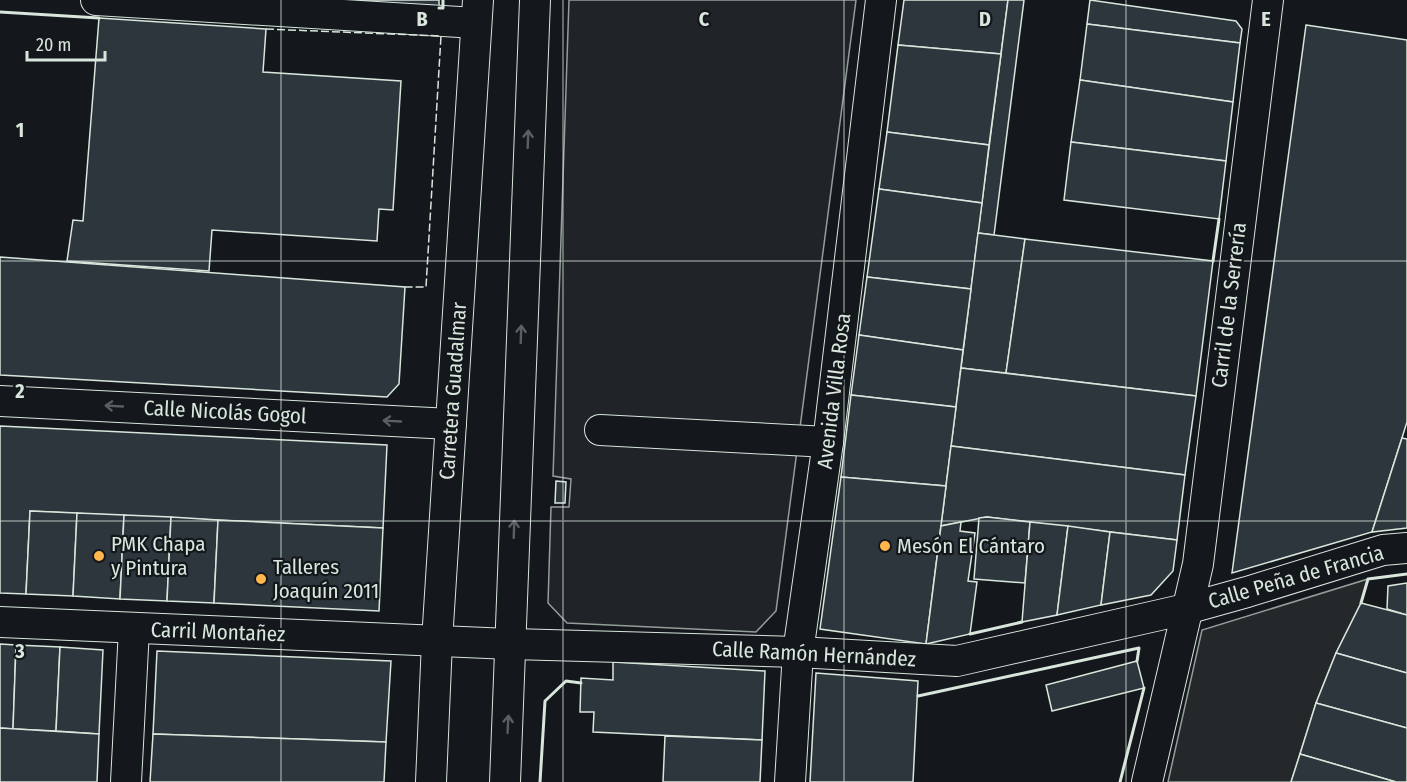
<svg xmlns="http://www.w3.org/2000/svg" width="1407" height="782" font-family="'Fira Sans Condensed',sans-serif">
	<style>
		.green { fill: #202428; stroke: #939e99; stroke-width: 1.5 }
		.parking { fill: #24282b; stroke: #939e99; stroke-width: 1.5 }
		.building { fill: #2c363c; stroke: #d8e6dc; stroke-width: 1.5 }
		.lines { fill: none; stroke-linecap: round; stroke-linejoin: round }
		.minor-casing { stroke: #d8e6dc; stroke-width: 32 }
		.minor { stroke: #14181c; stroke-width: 30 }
		.fence { stroke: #d8e6dc; stroke-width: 1.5; stroke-dasharray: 8 3; stroke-linecap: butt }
		.wall { stroke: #d8e6dc; stroke-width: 3 }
		.oneway { stroke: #59605f }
		.grid { fill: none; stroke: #d8e6dc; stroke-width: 1.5; stroke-opacity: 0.55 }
		.poi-dot { fill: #ffb74d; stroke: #14181c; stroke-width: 2 }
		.labels { text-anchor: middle; stroke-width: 4.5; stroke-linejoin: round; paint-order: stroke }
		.street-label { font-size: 21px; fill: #d8e6dc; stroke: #14181c }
		.poi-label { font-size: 21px; fill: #d8e6dc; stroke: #14181c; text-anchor: start }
		.grid-label { font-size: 20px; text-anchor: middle; font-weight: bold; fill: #d8e6dc; stroke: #14181c; stroke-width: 4.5; stroke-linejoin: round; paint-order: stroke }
	</style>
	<rect width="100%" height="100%" fill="#14181c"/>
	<polygon class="green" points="569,0 856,0 776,611 756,632 567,623 548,603 551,507 569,507 571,479 553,476"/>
	<polygon class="parking" points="1368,579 1361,603 1336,653 1316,703 1291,782 1168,782 1202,630"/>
	<g class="building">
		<polygon points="323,0 439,0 439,6"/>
		<polygon points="904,0 1008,0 1001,54 898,45"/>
		<polygon points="1008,0 1024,0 994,235 978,233"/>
		<polygon points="1090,0 1236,21 1242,29 1240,43 1087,24"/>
		<polygon points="99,18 266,29 263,72 401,81 393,210 379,209 377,241 212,230 209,271 67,261 73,220 83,221"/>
		<polygon points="1087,24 1240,43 1233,102 1080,80"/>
		<polygon points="1306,25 1407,40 1407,422 1372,532 1232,573"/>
		<polygon points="898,45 1001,54 989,145 887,132"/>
		<polygon points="1080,80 1233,102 1226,161 1071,142"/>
		<polygon points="887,132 989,145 982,203 879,189"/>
		<polygon points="1071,142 1226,161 1219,219 1064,200"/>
		<polygon points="879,189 982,203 971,289 867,277"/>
		<polygon points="978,233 1025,239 1006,373 961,368"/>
		<polygon points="1025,239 1213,261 1196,396 1006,373"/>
		<polygon points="0,257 405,287 399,384 387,397 0,375"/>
		<polygon points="867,277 971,289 963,350 859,335"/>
		<polygon points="859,335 963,350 956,407 851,395"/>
		<polygon points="961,368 1196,396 1185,475 951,446"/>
		<polygon points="851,395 956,407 946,486 841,477"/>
		<polygon points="0,426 387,445 383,528 30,511 26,594 0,593"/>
		<polygon points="1402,438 1407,439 1407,528 1372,532"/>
		<polygon points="951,446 1185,475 1177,540 987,517 941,526"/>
		<polygon points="841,477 946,486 926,644 820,629"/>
		<polygon points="556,481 566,482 565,503 555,503"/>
		<polygon points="30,511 77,513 73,596 26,594"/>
		<polygon points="77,513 124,515 120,599 73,596"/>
		<polygon points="124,515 171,517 167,601 120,599"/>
		<polygon points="171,517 218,520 214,603 167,601"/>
		<polygon points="987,517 1030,522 1025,583 974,579 979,518"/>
		<polygon points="218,520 383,528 379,611 214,603"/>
		<polygon points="961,522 960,531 975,533 968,581 977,582 970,634 926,644 941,526"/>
		<polygon points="1030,522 1068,526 1057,615 1022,622"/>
		<polygon points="1068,526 1110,532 1101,605 1057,615"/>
		<polygon points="1110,532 1177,540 1173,571 1151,595 1101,605"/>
		<polygon points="1407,583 1407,615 1387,609 1388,586"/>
		<polygon points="1361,603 1407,615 1407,673 1336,653"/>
		<polygon points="0,644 16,645 13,729 0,728"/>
		<polygon points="16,645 60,647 56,731 13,729"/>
		<polygon points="60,647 103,650 99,734 56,731"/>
		<polygon points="157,651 391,661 386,742 153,734"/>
		<polygon points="1336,653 1407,673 1407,728 1316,703"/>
		<polygon points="1137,661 1144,688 1052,711 1046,685"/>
		<polygon points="613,662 765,671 762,740 593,732 594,712 580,712 581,678 613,680"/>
		<polygon points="816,673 918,681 913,782 810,782"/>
		<polygon points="1316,703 1407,728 1407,782 1396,782 1300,754"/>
		<polygon points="0,728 99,734 97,782 0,782"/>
		<polygon points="153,734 386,742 384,782 150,782"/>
		<polygon points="665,736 762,740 760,782 663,782"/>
		<polygon points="1300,754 1396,782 1291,782"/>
	</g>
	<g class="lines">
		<g class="minor-casing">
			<g id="minor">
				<polyline points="96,0 476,23"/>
				<polyline points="0,401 451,424"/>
				<polyline points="600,430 828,442"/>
				<polyline points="0,622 512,644 798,652 957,661 1186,609 1247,592 1383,550 1407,548"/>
				<polyline points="126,782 134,629"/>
				<polyline points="431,782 437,641 478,0"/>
				<polyline points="505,782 535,0"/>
				<polyline points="790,782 798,652 828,442 881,0"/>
				<polyline points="1147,782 1198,564 1268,0"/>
			</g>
		</g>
		<use href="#minor" class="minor"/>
		<polyline class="fence" points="266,29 441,36 426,287 405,287"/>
		<g class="wall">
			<polyline points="439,8 443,8 443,0"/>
			<polyline points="0,12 99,18"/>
			<polyline points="1213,261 1219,219"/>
			<polyline points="1361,603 1368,579 1407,574"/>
			<polyline points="970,634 1022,622"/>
			<polyline points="918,696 1139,648 1137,661"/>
			<polyline points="540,782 545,701 566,681 581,683"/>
			<polyline points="1120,782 1144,688"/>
		</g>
	</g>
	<defs><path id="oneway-shaft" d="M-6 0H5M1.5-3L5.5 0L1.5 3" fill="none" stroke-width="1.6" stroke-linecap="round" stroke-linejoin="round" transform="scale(1.5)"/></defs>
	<g class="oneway">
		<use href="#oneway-shaft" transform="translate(528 139) rotate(-88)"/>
		<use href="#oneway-shaft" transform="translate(521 334) rotate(-88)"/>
		<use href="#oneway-shaft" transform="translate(114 406) rotate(-177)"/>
		<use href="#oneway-shaft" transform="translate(392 421) rotate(-177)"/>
		<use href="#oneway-shaft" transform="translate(514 529) rotate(-88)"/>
		<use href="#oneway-shaft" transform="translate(508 724) rotate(-87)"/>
	</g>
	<path class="grid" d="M281 0V782M563 0V782M844 0V782M1126 0V782M0 261H1407M0 521H1407"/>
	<g class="poi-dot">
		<circle cx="885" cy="546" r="6"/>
		<circle cx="99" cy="556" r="6"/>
		<circle cx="261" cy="579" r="6"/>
	</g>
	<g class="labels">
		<g class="street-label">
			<text transform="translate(1229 305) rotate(-83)" y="7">Carril de la Serrería</text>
			<text transform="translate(453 391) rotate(-86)" y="7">Carretera Guadalmar</text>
			<text transform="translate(834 391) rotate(-83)" y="7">Avenida Villa Rosa</text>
			<text transform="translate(225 412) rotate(3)" y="7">Calle Nicolás Gogol</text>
			<text transform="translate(1296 577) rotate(-16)" y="7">Calle Peña de Francia</text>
			<text transform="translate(218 632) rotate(2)" y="7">Carril Montañez</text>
			<text transform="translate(814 654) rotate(3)" y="7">Calle Ramón Hernández</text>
		</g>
		<g class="poi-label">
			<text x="111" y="551">PMK Chapa<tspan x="111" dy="24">y Pintura</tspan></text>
			<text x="897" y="553">Mesón El Cántaro</text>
			<text x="273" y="574">Talleres<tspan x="273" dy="24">Joaquín 2011</tspan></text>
		</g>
	</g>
	<g class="grid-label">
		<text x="422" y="26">B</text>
		<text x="704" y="26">C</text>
		<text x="985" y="26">D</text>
		<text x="1266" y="26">E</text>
		<text x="20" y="137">1</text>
		<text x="20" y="398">2</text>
		<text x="20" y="658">3</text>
	</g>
	<path d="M27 51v9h78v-9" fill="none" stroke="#d8e6dc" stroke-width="3"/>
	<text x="36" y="51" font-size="18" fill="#d8e6dc" stroke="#14181c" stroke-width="4.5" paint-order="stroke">20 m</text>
</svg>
